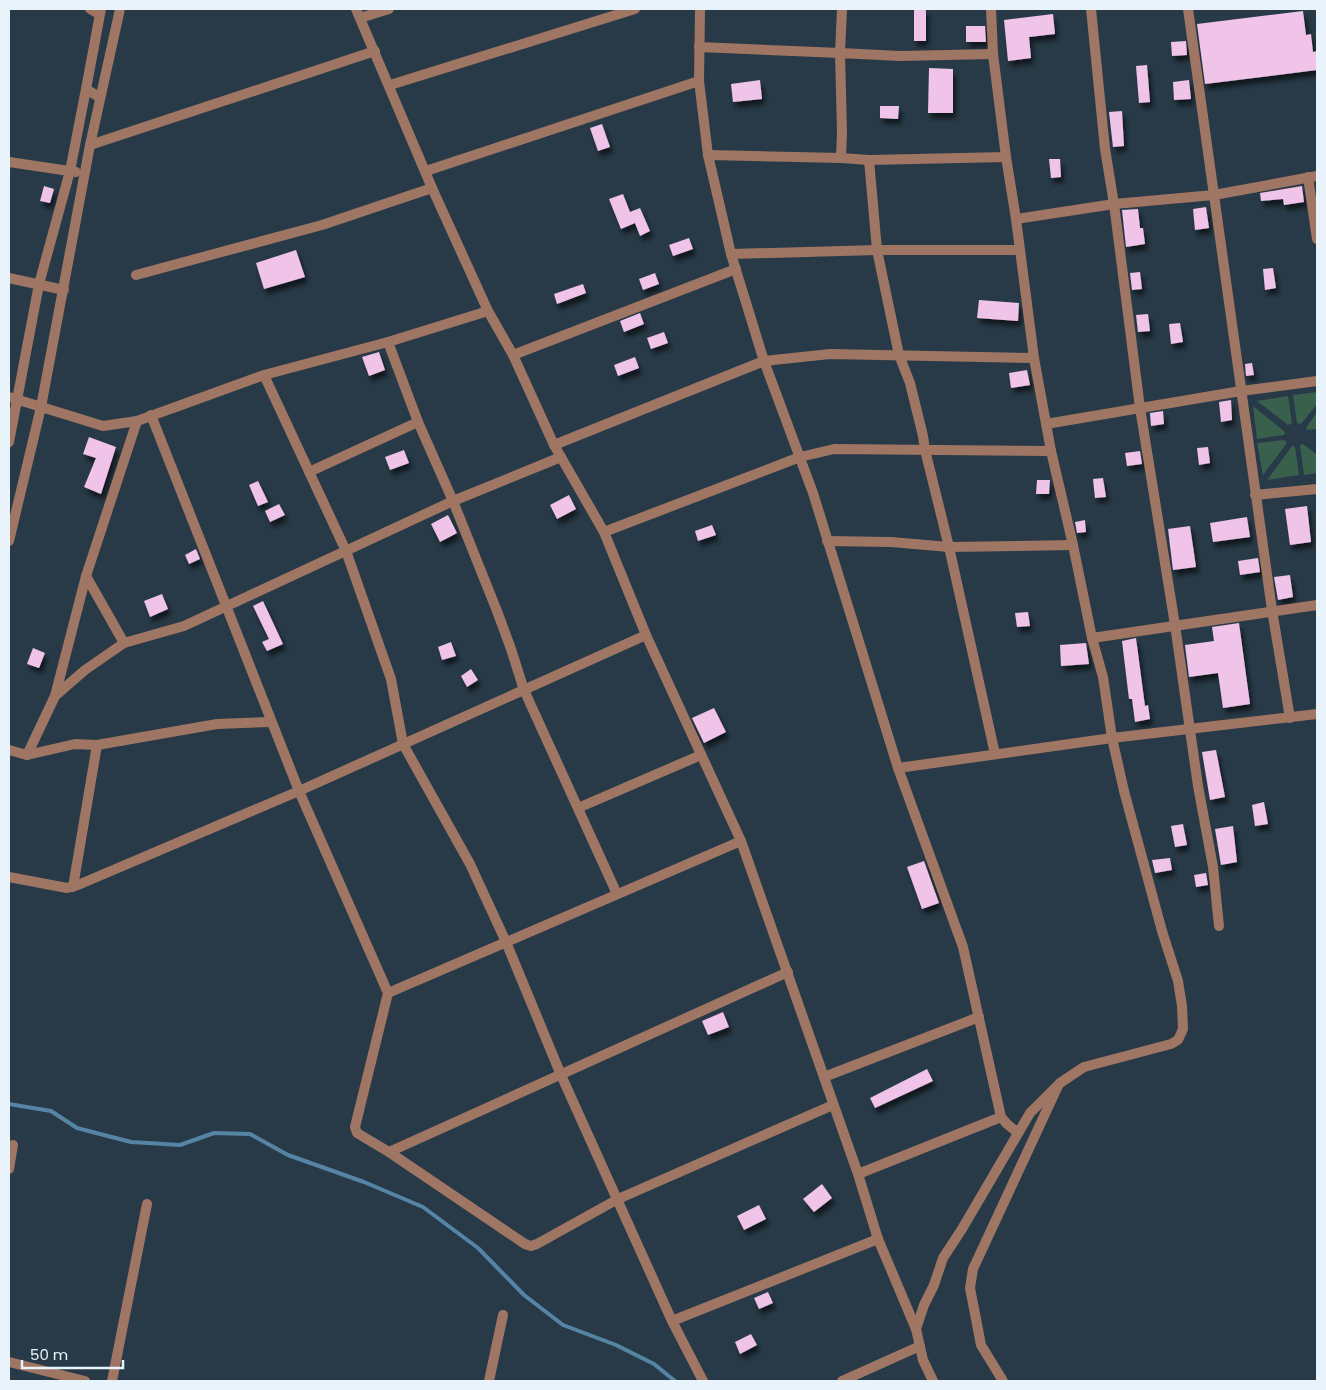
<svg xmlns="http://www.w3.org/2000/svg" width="1326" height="1390" font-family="Poppins,sans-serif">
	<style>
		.green { fill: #39604d }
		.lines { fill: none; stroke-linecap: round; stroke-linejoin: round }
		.stream { stroke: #5684a5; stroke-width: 4 }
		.building { fill: #f0c3e9; filter: url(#shadow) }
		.minor { stroke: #9f7563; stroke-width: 10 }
		.tertiary { stroke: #9f7563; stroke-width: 10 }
	</style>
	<defs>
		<filter id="shadow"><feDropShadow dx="3" dy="5.5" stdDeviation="2.5" flood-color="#0009"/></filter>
	</defs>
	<rect width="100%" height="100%" fill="#283a47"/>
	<g class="green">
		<polygon points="1317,392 1317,404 1301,424 1297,423 1293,395"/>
		<polygon points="1288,396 1292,423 1288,425 1257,401"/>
		<polygon points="1253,406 1285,432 1284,435 1257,439"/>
		<polygon points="1317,412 1317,429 1307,430 1306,428"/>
		<polygon points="1285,440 1287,443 1263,475 1257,443"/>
		<polygon points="1303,444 1317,455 1317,473 1304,475 1300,445"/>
		<polygon points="1292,446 1295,447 1299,475 1267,480"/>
	</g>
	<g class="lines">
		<polyline class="stream" points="9,1104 51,1111 77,1128 131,1142 180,1145 214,1133 250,1134 288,1155 364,1182 423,1207 478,1248 524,1295 563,1325 616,1345 654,1364 675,1381"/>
	</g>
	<g class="building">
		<rect x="914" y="9" width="12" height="32"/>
		<polygon points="1303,11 1306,35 1311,34 1313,52 1317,51 1317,70 1205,84 1197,24"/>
		<polygon points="1053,14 1055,34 1029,37 1031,58 1008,61 1004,20"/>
		<polygon points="966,26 985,26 986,42 966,42"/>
		<polygon points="1186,41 1187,55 1172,56 1171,42"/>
		<polygon points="1147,65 1150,102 1139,103 1136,66"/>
		<polygon points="929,68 953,69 953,113 928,113"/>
		<polygon points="760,80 762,99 733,102 731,84"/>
		<polygon points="1189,80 1191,99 1174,100 1173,82"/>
		<polygon points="880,106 899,106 898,119 880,118"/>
		<polygon points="1122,111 1124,146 1113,147 1109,112"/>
		<polygon points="602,124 610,147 598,151 590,128"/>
		<polygon points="1049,159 1060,159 1061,177 1051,178"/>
		<polygon points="44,186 54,189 50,203 40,201"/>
		<polygon points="1302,186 1304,202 1284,205 1283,199 1261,201 1260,193"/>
		<polygon points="623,194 630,212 640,208 650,231 640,236 635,223 621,229 609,199"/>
		<polygon points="1206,207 1209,228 1195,230 1193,209"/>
		<polygon points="1138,209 1140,228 1143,228 1145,244 1126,247 1122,210"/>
		<polygon points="689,238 693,249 673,256 669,245"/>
		<polygon points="296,250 305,277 264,289 256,263"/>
		<polygon points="1273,268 1276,288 1265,290 1263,269"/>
		<polygon points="1140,272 1142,289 1132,290 1130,273"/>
		<polygon points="655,273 659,284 643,290 639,279"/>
		<polygon points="583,284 586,293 557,304 554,294"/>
		<polygon points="979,300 1019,303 1018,321 977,318"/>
		<polygon points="640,313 644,324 624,332 620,321"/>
		<polygon points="1148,314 1150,331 1138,332 1136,315"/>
		<polygon points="1180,323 1183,342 1171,344 1169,324"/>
		<polygon points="664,332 668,343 651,349 647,338"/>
		<polygon points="379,352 385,370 369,376 362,357"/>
		<polygon points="635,357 639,368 618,376 614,365"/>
		<polygon points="1252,363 1254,375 1246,376 1245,364"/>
		<polygon points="1027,370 1030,385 1011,388 1009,373"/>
		<polygon points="1231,400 1232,420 1221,422 1219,402"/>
		<polygon points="1163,411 1164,424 1151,426 1150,413"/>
		<polygon points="89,437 116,447 101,494 84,487 96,458 83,454"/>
		<polygon points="1208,447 1210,463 1199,465 1197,448"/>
		<polygon points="404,450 409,463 390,470 385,457"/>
		<polygon points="1140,451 1142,464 1127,466 1125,453"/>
		<polygon points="1103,478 1106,497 1095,498 1093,479"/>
		<polygon points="1037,480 1050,480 1049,494 1036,494"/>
		<polygon points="258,481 268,502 258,506 249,485"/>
		<polygon points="569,495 576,509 557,519 550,505"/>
		<polygon points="279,504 285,515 270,522 265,511"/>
		<polygon points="1307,506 1311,542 1290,545 1285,509"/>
		<polygon points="448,515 457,533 440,542 431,524"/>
		<polygon points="1247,517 1250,537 1213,542 1210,523"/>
		<polygon points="1085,520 1086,532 1077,533 1075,522"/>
		<polygon points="712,525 716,535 698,541 695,531"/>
		<polygon points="1190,526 1196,567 1173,570 1168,529"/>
		<polygon points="196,549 200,559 189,564 185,555"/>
		<polygon points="1258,558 1260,572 1240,575 1238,561"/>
		<polygon points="1290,575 1293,597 1278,600 1274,577"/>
		<polygon points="162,594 168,609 150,617 144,601"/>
		<polygon points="263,601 283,644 267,651 262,642 269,639 253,606"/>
		<polygon points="1028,612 1030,626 1017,627 1015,613"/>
		<polygon points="1239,623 1250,704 1223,708 1218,673 1189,677 1185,645 1214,641 1212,627"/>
		<polygon points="1136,638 1145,706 1148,705 1150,719 1135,722 1132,699 1129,699 1122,641"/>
		<polygon points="451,642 456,656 442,660 438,647"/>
		<polygon points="1086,643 1089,664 1061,666 1060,645"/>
		<polygon points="33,648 45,653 39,668 27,664"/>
		<polygon points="471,669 478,680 467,687 461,676"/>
		<polygon points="714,708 726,732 704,743 692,718"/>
		<polygon points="1216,750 1225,797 1210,800 1202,752"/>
		<polygon points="1264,802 1268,824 1255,826 1252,805"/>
		<polygon points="1183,824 1187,845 1175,847 1171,826"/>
		<polygon points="1233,826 1237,862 1221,865 1215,829"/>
		<polygon points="1170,858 1172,870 1155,873 1152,860"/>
		<polygon points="924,861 939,903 922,909 907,867"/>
		<polygon points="1206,873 1208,885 1196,887 1194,875"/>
		<polygon points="723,1012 729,1027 708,1035 702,1021"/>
		<polygon points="927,1069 933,1081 875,1108 870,1098"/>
		<polygon points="822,1184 832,1198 814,1212 803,1199"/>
		<polygon points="759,1205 766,1219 744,1230 737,1216"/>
		<polygon points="768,1292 773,1303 759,1309 754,1298"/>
		<polygon points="751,1334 757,1345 740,1354 735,1342"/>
	</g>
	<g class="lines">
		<g class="minor">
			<polyline points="90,9 99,14"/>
			<polyline points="356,9 432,188 488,311 513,355 554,445 604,532 646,635 741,841 858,1174 878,1239 916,1329"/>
			<polyline points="700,9 699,81 708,155 731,254 764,361 813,493 898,768 963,947 1001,1117 1007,1124 1018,1133"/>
			<polyline points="1091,9 1105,149 1114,204 1140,408 1175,625 1198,786 1213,867 1219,926"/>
			<polyline points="1188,9 1272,610 1290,718"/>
			<polyline points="360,18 389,9"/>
			<polyline points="699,47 840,53 842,9"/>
			<polyline points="993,54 900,56 840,53 842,132 841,158 869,160 1006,157"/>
			<polyline points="390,85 635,9"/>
			<polyline points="99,97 86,89 101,9"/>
			<polyline points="90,145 375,51"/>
			<polyline points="708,155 841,158"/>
			<polyline points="869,160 877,250 899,355 910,383 923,436 925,450 949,547 995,754"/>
			<polyline points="9,162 76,172"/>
			<polyline points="426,171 699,81"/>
			<polyline points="1308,177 1317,239"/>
			<polyline points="1016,219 1114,204 1214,195 1317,176"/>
			<polyline points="731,254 877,250 1020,250"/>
			<polyline points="136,275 322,225 432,188"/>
			<polyline points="9,278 64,290"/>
			<polyline points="388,342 418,422 453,501 497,611 511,649 524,690 617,894"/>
			<polyline points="513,355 736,269"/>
			<polyline points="264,375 346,551 391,679 403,744 470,864 506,942 561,1075 672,1321 703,1381"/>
			<polyline points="9,397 103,426 137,421 264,375 388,342 488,311"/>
			<polyline points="151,415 299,791 388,993 355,1127 357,1133 389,1152 525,1244 531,1246 537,1244 618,1199 833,1105"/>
			<polyline points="1046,424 1241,391 1317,381"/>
			<polyline points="9,442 39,284 70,171 86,89"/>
			<polyline points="554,445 764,361 830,354 1034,358"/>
			<polyline points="309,472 418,422"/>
			<polyline points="1255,495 1317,489"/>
			<polyline points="604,532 800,457 834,449 1051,451"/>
			<polyline points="9,541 41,407 90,145 120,9"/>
			<polyline points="827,541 891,542 949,547 1073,545"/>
			<polyline points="86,576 124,643"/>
			<polyline points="1092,638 1317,605"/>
			<polyline points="55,696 85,670 124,643 184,626 453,501 561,457"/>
			<polyline points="97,745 217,724 270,722"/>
			<polyline points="9,750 27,755 75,744 97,745 73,887"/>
			<polyline points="27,755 55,696 86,576 137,421"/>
			<polyline points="898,768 1112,738 1317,714"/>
			<polyline points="578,808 701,755"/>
			<polyline points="9,877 67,888 78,885 299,791 646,635"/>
			<polyline points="388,993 741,841"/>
			<polyline points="824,1077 979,1017"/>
			<polyline points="389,1152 788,972"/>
			<polyline points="9,1169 13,1145"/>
			<polyline points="858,1174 1001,1117"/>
			<polyline points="672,1321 878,1239"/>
			<polyline points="9,1362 85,1381"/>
			<polyline points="112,1381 147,1204"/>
			<polyline points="489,1381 503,1315"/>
			<polyline points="842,1381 920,1346"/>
			<polyline points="1003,1381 981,1345 970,1288 973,1269 1058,1086"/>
		</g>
		<polyline class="tertiary" points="933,1381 923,1360 916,1329 924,1305 934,1285 943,1258 962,1229 1030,1113 1060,1083 1084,1067 1171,1044 1178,1040 1183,1029 1182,1006 1178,981 1162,931 1124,791 1112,738 1103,677 1092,638 1073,545 1051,451 1034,358 1016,219 1006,157 993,54 991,9"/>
	</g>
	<rect width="1326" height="1390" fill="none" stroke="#e8f3fc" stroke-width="20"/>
	<path d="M22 1360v8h101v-8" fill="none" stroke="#e8f3fc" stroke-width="2.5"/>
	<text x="30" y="1360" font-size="15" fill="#e8f3fc" stroke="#283a47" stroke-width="4" paint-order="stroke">50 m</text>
</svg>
